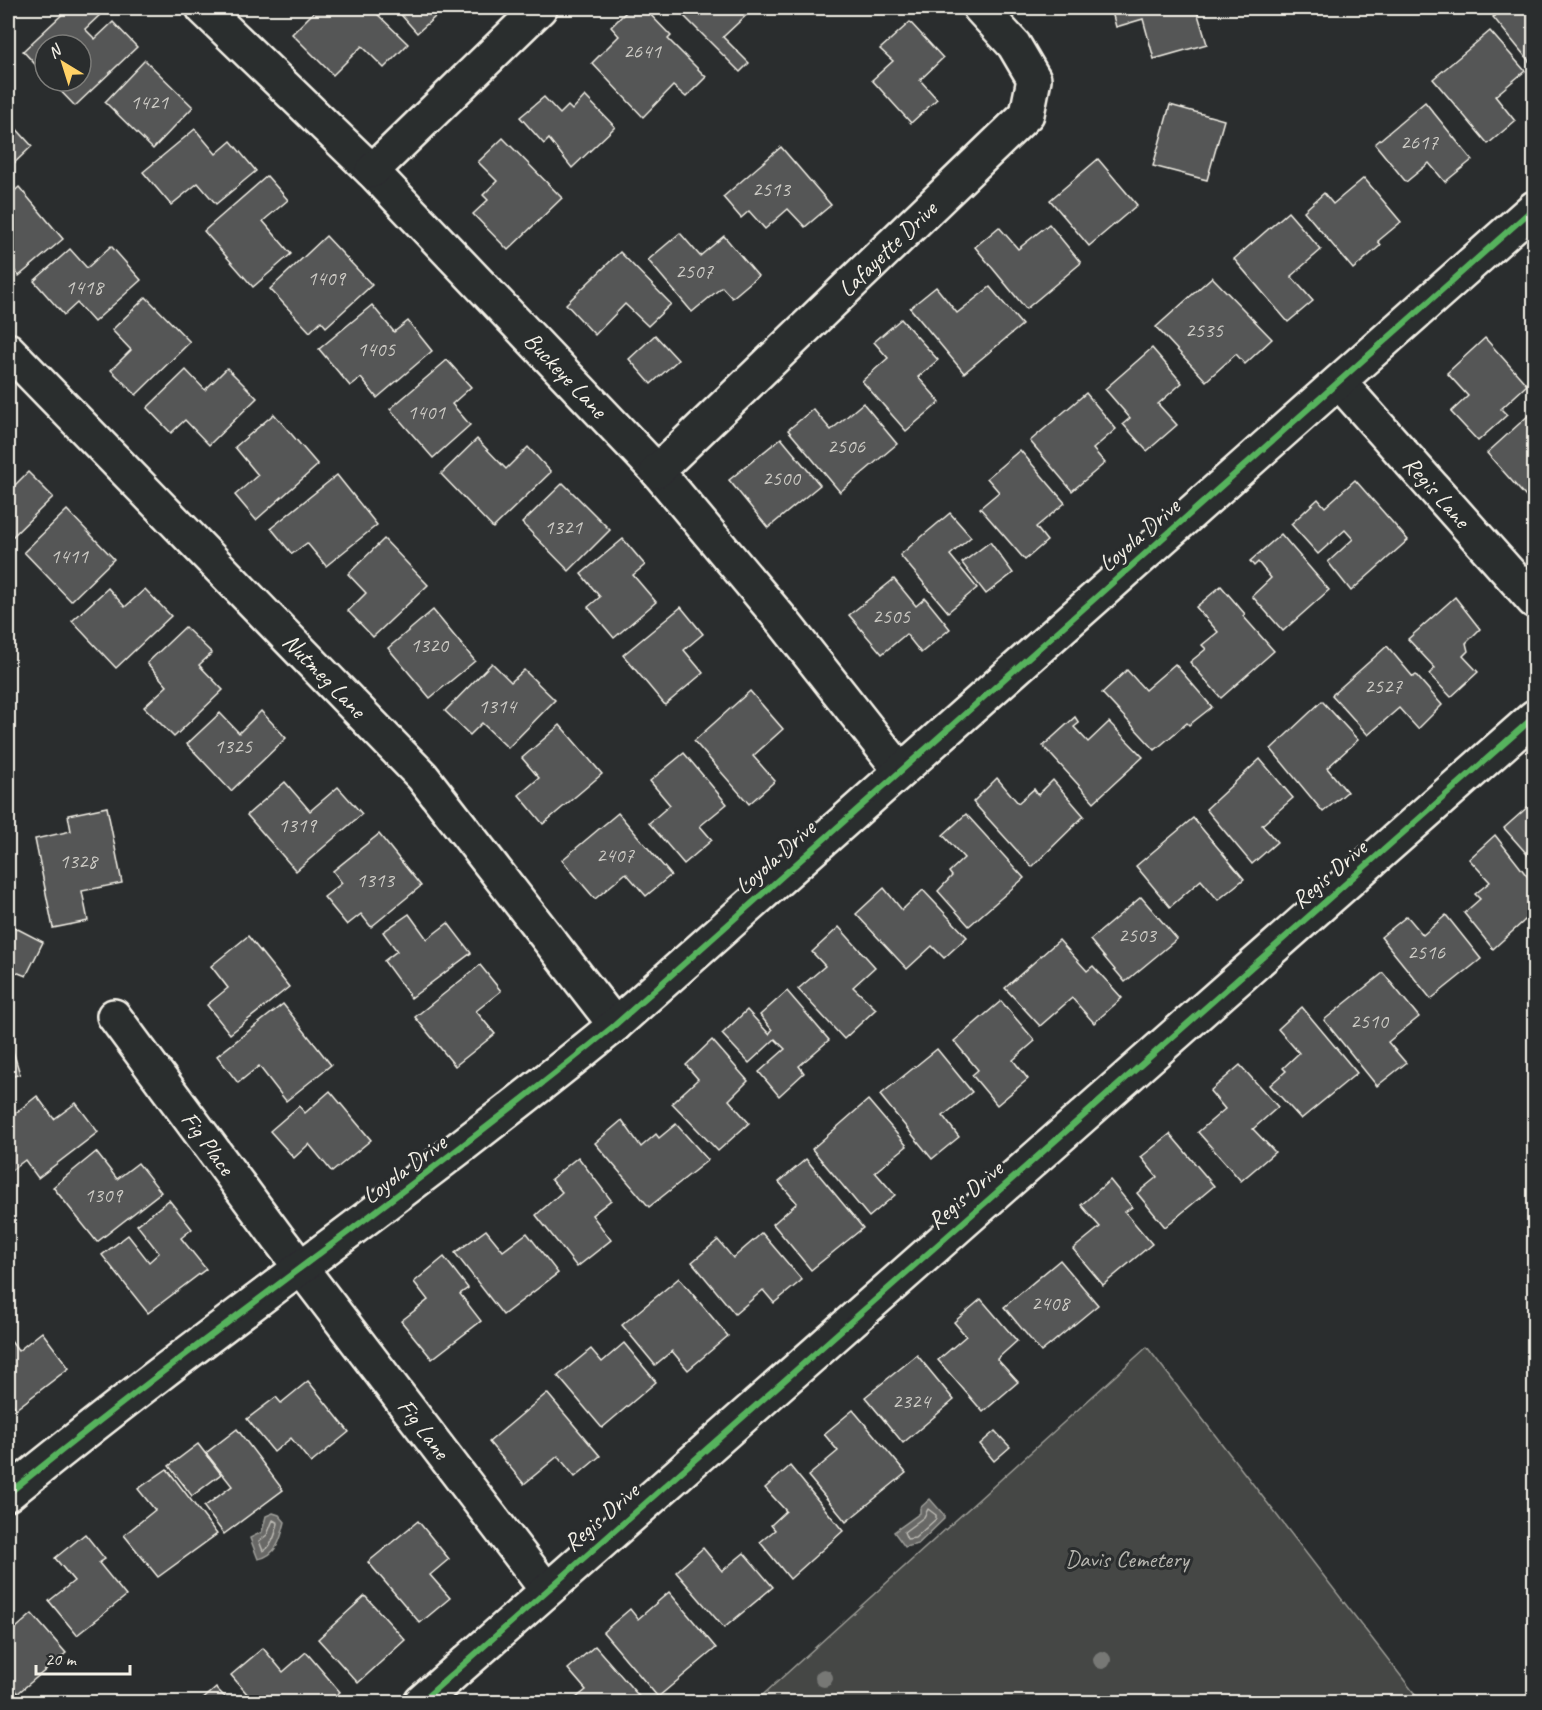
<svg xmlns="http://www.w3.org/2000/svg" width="1542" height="1710" font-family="Caveat,sans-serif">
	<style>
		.green { fill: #444645; stroke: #9c9c96; stroke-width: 1.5 }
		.water { fill: #676866; stroke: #9f9f9a; stroke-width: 1.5 }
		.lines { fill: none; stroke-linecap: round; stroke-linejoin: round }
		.shore { stroke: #bcbab4; stroke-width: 1.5 }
		.building { fill: #555756; stroke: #f4f1e8; stroke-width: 1.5 }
		.minor-casing { stroke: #f4f1e8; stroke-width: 38 }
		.tertiary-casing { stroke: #f4f1e8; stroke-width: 38 }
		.minor { stroke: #2a2d2e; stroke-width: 33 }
		.tertiary { stroke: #2a2d2e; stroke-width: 33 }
		.cycleway-casing { stroke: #2a2d2e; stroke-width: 10 }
		.cycleway { stroke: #56b35d; stroke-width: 6 }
		.tree { fill: #777875 }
		.labels { text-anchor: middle; stroke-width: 6; stroke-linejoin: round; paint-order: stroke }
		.number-label { font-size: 21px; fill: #cccac4 }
		.street-label { font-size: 24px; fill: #f4f1e8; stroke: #2a2d2e }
		.park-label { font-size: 24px; fill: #b6b5af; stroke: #2a2d2e }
	</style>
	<rect width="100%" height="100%" fill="#2a2d2e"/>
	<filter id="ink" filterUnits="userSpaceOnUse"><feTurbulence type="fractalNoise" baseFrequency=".0167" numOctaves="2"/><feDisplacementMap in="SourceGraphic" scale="12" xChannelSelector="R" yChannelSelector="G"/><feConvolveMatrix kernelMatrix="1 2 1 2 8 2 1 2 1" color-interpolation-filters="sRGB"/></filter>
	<g filter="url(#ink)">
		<polygon class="green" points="1147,1347 1421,1702 755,1702"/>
		<g class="water">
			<polygon points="930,1499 944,1515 944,1519 918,1544 905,1547 894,1532 920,1513 920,1508"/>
			<path d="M273 1513 279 1515 285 1522C281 1538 277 1556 258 1559L250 1538 262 1532 266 1516Z"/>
		</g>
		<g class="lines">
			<g class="shore">
				<polygon points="928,1509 936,1515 936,1519 915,1538 907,1539 904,1532 924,1517"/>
				<path d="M273 1520 278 1523C276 1533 272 1547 263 1551L259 1541 267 1535Z"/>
			</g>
		</g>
		<g class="building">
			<polygon points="69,8 95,8 101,14 85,29 95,39 113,22 137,47 75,106 51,81 81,81 81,45 45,45 45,75 23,51"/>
			<polygon points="318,8 371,8 408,44 384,68 362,46 333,75 292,34"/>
			<polygon points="395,8 443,8 444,9 417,33"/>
			<polygon points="630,8 644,8 671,36 668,39 706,77 686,97 673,86 643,117 592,63 619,36 611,27"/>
			<polygon points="676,8 754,8 723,37 749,63 740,72"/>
			<polygon points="1111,8 1196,8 1207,44 1154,59 1143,19 1116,27"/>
			<polygon points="1505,8 1520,8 1524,12 1534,8 1533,66 1493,17"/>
			<polygon points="910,22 943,58 920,80 937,99 911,123 872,80 893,61 880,49"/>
			<polygon points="1490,31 1525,71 1495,96 1515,121 1488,144 1433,79"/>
			<polygon points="145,60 193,107 153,149 105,102"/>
			<polygon points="585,96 615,127 572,168 549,139 544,144 520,117 544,97 560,114 568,106 572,110"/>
			<polygon points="1425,102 1472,160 1445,182 1429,163 1406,182 1375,144"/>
			<polygon points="1170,105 1224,120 1207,180 1153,166"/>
			<polygon points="13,125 32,146 8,169 8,130"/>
			<polygon points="195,129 216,154 231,141 256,171 216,204 198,183 171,205 143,172"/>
			<polygon points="503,138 562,198 508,250 473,214 488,200 483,195 497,181 478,162"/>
			<polygon points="781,147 831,205 805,227 788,209 765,229 749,211 741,218 723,197"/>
			<polygon points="1098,159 1137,205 1089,246 1050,200"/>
			<polygon points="267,176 288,200 263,221 291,254 253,287 204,231"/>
			<polygon points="1364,178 1401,222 1378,241 1381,245 1353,269 1304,211 1324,193 1333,204"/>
			<polygon points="19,187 63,239 19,276 8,263 8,197"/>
			<polygon points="1288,212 1321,250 1291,276 1313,301 1288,322 1234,259"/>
			<polygon points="1049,224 1081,263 1026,309 975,247 999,227 1018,249"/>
			<polygon points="680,233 700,256 724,236 758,276 732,298 722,287 692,312 648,260"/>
			<polygon points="326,236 372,285 326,327 321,321 310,332 270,289"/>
			<polygon points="111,246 141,280 94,322 77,303 64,315 34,281 70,249 87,268"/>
			<polygon points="620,252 671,304 648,326 625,304 595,335 566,304"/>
			<polygon points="1212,277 1272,339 1245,364 1236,354 1206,381 1156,327"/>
			<polygon points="936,287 957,313 990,287 1022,325 964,373 910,308"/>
			<polygon points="146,297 190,342 136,395 111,370 131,350 112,330"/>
			<polygon points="372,305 394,332 408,321 432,351 377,398 361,378 350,386 319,349"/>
			<polygon points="901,319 938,360 918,377 940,402 906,431 862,381 888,358 874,342"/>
			<polygon points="655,335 678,360 651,384 629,359"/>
			<polygon points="1485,338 1527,385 1501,409 1507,415 1478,441 1451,412 1468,396 1447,373"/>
			<polygon points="1152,348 1182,383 1158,404 1177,425 1147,451 1123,424 1130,418 1105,389"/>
			<polygon points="447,360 471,387 452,404 470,425 433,458 390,409"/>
			<polygon points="227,368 257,398 209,445 185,420 171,433 147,408 186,370 205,390"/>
			<polygon points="1086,393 1116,429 1093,449 1105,463 1072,491 1030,441"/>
			<polygon points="863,403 897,444 840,492 788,430 813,409 831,430"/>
			<polygon points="274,414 318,465 256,520 235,495 258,475 235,447"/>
			<polygon points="1530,414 1534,419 1534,506 1487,453"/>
			<polygon points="781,438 820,485 768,528 729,480"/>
			<polygon points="477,439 506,469 528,447 551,472 493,528 441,474"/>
			<polygon points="1020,450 1065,503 1036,527 1047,541 1025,560 980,508 999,492 987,478"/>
			<polygon points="28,472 53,497 8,541 8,492"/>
			<polygon points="337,475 377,525 326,566 307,543 292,554 271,528"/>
			<polygon points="1355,480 1408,540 1351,591 1328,562 1353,539 1345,530 1318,554 1291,524 1318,499 1325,507"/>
			<polygon points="563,483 610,530 569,571 522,523"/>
			<polygon points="67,510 114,559 71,601 24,552"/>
			<polygon points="950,513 971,537 950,555 977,588 948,612 900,555"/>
			<polygon points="1281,534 1329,590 1283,631 1252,596 1271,578 1258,562 1254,566 1250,561"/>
			<polygon points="384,539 428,585 373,637 348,611 366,593 348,574"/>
			<polygon points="623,539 645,565 633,575 656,602 614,638 588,607 600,597 581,574"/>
			<polygon points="990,542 1013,573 986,594 962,563"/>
			<polygon points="894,579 916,606 925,598 950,629 921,653 906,634 882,654 849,615"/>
			<polygon points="1221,586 1245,614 1243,616 1274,651 1221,698 1190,662 1206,649 1202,645 1218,632 1196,607"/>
			<polygon points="108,588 125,607 145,589 171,616 116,668 72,621"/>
			<polygon points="1455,597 1480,629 1466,643 1468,651 1463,656 1478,672 1451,697 1429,674 1435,668 1408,639"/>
			<polygon points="681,607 703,634 684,650 703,673 665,705 623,655"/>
			<polygon points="433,610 475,661 430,698 388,648"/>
			<polygon points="185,627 212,653 199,665 223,690 174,737 144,707 167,686 147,663"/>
			<polygon points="1387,646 1413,677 1416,675 1442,705 1418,729 1399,708 1368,735 1332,695"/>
			<polygon points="492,663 511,682 524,670 555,700 508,748 482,723 470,735 445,711"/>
			<polygon points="1175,664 1212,707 1189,725 1187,723 1155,750 1102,693 1127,670 1145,690"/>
			<polygon points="750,691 783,729 753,756 775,781 749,804 694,741"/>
			<polygon points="1322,701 1358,740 1327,768 1347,792 1323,812 1271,749"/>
			<polygon points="261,711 286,738 231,791 187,744 220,713 239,733"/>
			<polygon points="1075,717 1079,723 1074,727 1088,742 1109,722 1143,757 1094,802 1043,746"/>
			<polygon points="560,725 602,774 543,824 519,795 539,778 522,758"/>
			<polygon points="684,753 727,804 700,826 712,840 684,864 649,823 670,805 650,781"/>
			<polygon points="1260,759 1293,798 1262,825 1277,842 1252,864 1206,809"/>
			<polygon points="997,778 1018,803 1034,789 1038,795 1053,780 1084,816 1032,867 973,802"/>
			<polygon points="285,782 310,811 338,787 362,814 296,871 247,815"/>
			<polygon points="1531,804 1534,808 1534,862 1504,828"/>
			<polygon points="107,807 122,883 82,891 88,921 53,928 35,839 71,831 68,815"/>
			<polygon points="618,813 671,875 646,896 626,873 595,899 562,860"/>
			<polygon points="966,814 1024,878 969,926 938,891 952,876 949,872 964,858 943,835"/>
			<polygon points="1193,818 1244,879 1218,900 1201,880 1170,907 1136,866"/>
			<polygon points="379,834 421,886 371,927 361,914 347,925 324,897 342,883 333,871"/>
			<polygon points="1495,835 1534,885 1534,912 1493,949 1464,913 1480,899 1475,894 1490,882 1469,859"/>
			<polygon points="884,888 902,910 923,890 967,937 944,958 932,946 907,969 856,914"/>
			<polygon points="1141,897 1177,939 1125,982 1090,940"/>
			<polygon points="409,914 427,939 448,923 471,953 411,998 384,961 397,951 383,932"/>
			<polygon points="1446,915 1481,959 1431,999 1381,937 1407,916 1423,935"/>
			<polygon points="8,924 43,942 26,976 11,970 8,978"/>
			<polygon points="839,927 875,967 853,987 876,1009 844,1039 798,989 825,966 812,952"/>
			<polygon points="248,936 289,987 230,1034 207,1005 228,988 211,966"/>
			<polygon points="1059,940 1087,971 1093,966 1122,998 1094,1023 1072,998 1040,1026 1005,988"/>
			<polygon points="480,965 501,991 476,1011 495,1034 455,1066 415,1017"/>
			<polygon points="1383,973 1419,1017 1388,1042 1406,1063 1377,1086 1324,1020"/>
			<polygon points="787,991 829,1040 799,1066 804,1073 779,1096 759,1072 785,1049 775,1039 749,1063 722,1034 747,1010 769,1034 772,1030 760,1015"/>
			<polygon points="1001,1001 1035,1041 1013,1060 1028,1079 997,1105 972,1075 978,1070 954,1041"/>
			<polygon points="283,1004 331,1065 286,1101 259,1066 238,1083 217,1056"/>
			<polygon points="1302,1007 1357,1073 1301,1119 1270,1085 1286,1071 1283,1068 1299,1053 1278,1029"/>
			<polygon points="712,1040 748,1081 729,1100 749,1123 718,1151 672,1103 698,1079 686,1065"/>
			<polygon points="10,1041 20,1074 8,1078 8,1042"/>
			<polygon points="937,1049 972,1092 943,1116 959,1137 932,1159 880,1095"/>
			<polygon points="1240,1065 1278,1107 1253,1129 1275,1152 1241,1181 1198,1132 1225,1109 1210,1091"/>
			<polygon points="330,1091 371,1140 332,1172 309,1144 294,1158 270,1131 299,1106 305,1113"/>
			<polygon points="37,1096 54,1119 76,1103 98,1132 38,1178 25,1160 8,1173 8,1119"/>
			<polygon points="868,1100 907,1146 875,1172 895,1195 869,1217 812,1149"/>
			<polygon points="622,1120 641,1147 656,1134 659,1138 676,1124 708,1160 649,1207 595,1143"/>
			<polygon points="1170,1134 1214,1186 1165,1227 1137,1193 1157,1177 1141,1157"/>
			<polygon points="96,1152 117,1179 138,1163 161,1192 97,1242 53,1187"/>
			<polygon points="578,1157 611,1200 592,1215 611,1240 577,1267 536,1215 562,1192 551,1179"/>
			<polygon points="806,1159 863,1228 811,1270 773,1224 797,1203 779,1182"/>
			<polygon points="1110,1180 1132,1207 1125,1212 1152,1244 1103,1285 1073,1249 1100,1227 1081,1205"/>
			<polygon points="169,1200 192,1229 181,1238 206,1269 148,1313 102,1255 128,1235 149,1262 159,1253 137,1225"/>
			<polygon points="486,1230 503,1251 527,1233 558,1273 503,1315 455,1253"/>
			<polygon points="762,1233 802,1280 774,1303 763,1290 735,1314 692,1262 718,1240 733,1258"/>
			<polygon points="444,1257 468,1288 460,1294 481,1321 432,1359 401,1321 428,1300 414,1282"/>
			<polygon points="1060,1260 1098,1305 1041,1352 1004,1307"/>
			<polygon points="679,1278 728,1336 688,1370 672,1351 655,1365 622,1325"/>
			<polygon points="981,1299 1017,1341 997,1359 1018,1382 983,1412 938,1360 966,1336 954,1322"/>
			<polygon points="42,1332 69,1368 16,1409 8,1397 8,1337 18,1351"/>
			<polygon points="624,1343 656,1382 602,1428 558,1376 591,1349 602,1362"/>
			<polygon points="917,1355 954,1400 903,1443 865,1397"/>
			<polygon points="308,1381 349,1432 311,1463 291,1438 274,1452 247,1419 276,1397 281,1403"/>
			<polygon points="547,1393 600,1456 575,1477 558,1456 524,1484 489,1442"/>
			<polygon points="853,1410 906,1473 846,1522 808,1476 838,1451 824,1434"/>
			<polygon points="237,1429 283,1490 224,1534 204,1507 232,1486 206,1453"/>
			<polygon points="995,1431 1010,1447 994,1461 980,1444"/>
			<polygon points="198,1444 221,1474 192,1496 169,1466"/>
			<polygon points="790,1466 843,1531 790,1579 760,1542 775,1530 771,1525 786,1511 765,1488"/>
			<polygon points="167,1469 217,1534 158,1577 124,1535 155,1510 138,1489"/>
			<polygon points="418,1521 449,1559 430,1575 450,1598 420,1623 368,1562"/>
			<polygon points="85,1534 105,1559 99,1563 126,1596 77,1635 49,1601 74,1581 55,1558"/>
			<polygon points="703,1548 722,1571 744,1553 773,1587 724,1628 676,1572"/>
			<polygon points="669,1592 716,1648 658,1697 603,1632 630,1609 638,1619"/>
			<polygon points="365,1596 405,1640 358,1683 318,1639"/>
			<polygon points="32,1614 66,1653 18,1693 8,1681 8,1635"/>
			<polygon points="595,1646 644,1702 571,1702 586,1690 568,1669"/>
			<polygon points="263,1648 283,1672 306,1652 340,1692 327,1702 254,1702 231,1675"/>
			<polygon points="216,1688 230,1702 200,1702"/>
		</g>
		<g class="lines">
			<g class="minor-casing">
				<g id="minor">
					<path id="s1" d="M203 8 372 171 657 471 785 624 900 770"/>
					<polyline points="372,171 540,8"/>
					<path id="s2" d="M8 350 422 776 615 1025"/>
					<path id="s3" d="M1339 382 1534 601"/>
					<path id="s4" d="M657 471 1027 114 1034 79 1014 45 980 8"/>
					<path id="s5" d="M114 1016 278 1238 546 1589"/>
					<polyline points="421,1702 1534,717"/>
				</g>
			</g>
			<g class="tertiary-casing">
				<path id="tertiary" d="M8 1494C206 1332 417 1187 615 1025L1534 208"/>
			</g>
			<use href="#minor" class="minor"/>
			<use href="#tertiary" class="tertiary"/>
			<g class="cycleway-casing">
				<g id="cycleway">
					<path d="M8 1494C206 1332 417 1187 615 1025L1534 208"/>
					<polyline points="421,1702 1534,717"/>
				</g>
			</g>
			<use href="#cycleway" class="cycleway"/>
		</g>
		<g class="tree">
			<circle cx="1102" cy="1660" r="9"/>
			<circle cx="824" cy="1678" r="9"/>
		</g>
	</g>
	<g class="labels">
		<g class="number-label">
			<text x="642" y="58">2641</text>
			<text x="149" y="109">1421</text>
			<text x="1419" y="149">2617</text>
			<text x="771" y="196">2513</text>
			<text x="694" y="278">2507</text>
			<text x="326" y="285">1409</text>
			<text x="84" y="294">1418</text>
			<text x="1204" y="337">2535</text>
			<text x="376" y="356">1405</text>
			<text x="426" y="419">1401</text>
			<text x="846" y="453">2506</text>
			<text x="781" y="485">2500</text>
			<text x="563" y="534">1321</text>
			<text x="69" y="563">1411</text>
			<text x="891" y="623">2505</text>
			<text x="429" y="652">1320</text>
			<text x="1383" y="693">2527</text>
			<text x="497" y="713">1314</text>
			<text x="233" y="753">1325</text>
			<text x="297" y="832">1319</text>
			<text x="615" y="862">2407</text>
			<text x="78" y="868">1328</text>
			<text x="375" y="887">1313</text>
			<text x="1137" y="942">2503</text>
			<text x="1426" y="959">2516</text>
			<text x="1369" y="1028">2510</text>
			<text x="103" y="1202">1309</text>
			<text x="1050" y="1310">2408</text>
			<text x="911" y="1408">2324</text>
		</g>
		<g class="street-label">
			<text dy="8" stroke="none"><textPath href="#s4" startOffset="320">Lafayette Drive</textPath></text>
			<text dy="8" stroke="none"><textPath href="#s1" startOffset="516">Buckeye Lane</textPath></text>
			<text dy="8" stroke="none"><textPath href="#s3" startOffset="147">Regis Lane</textPath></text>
			<text transform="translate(1139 535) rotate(-41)" y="8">Loyola Drive</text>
			<text dy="8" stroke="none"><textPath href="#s2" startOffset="454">Nutmeg Lane</textPath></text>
			<text transform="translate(775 857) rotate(-42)" y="8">Loyola Drive</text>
			<text transform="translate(1329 874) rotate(-41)" y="8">Regis Drive</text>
			<text dy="8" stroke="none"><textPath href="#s5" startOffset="158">Fig Place</textPath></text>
			<text transform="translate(404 1169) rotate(-37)" y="8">Loyola Drive</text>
			<text transform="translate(965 1195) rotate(-41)" y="8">Regis Drive</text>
			<text dy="8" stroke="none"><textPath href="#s5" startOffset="516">Fig Lane</textPath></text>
			<text transform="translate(601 1517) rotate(-41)" y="8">Regis Drive</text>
		</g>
		<g class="park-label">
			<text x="1127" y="1567">Davis Cemetery</text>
		</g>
	</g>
	<rect width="1542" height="1710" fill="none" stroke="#2a2d2e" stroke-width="30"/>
	<rect x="15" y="15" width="1512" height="1680" fill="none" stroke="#f4f1e8" stroke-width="2" filter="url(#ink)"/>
	<g transform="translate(63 63) rotate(322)"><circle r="28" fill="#2a2d2e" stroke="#7b7b78" stroke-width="1.5"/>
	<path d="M0-4.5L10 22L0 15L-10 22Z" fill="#ffd166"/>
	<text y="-9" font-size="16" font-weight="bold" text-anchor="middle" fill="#f4f1e8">N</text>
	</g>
	<path d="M36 1665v9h94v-9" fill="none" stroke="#f4f1e8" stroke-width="3"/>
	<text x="45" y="1665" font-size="18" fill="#f4f1e8" stroke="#2a2d2e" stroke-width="4.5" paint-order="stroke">20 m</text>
</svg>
